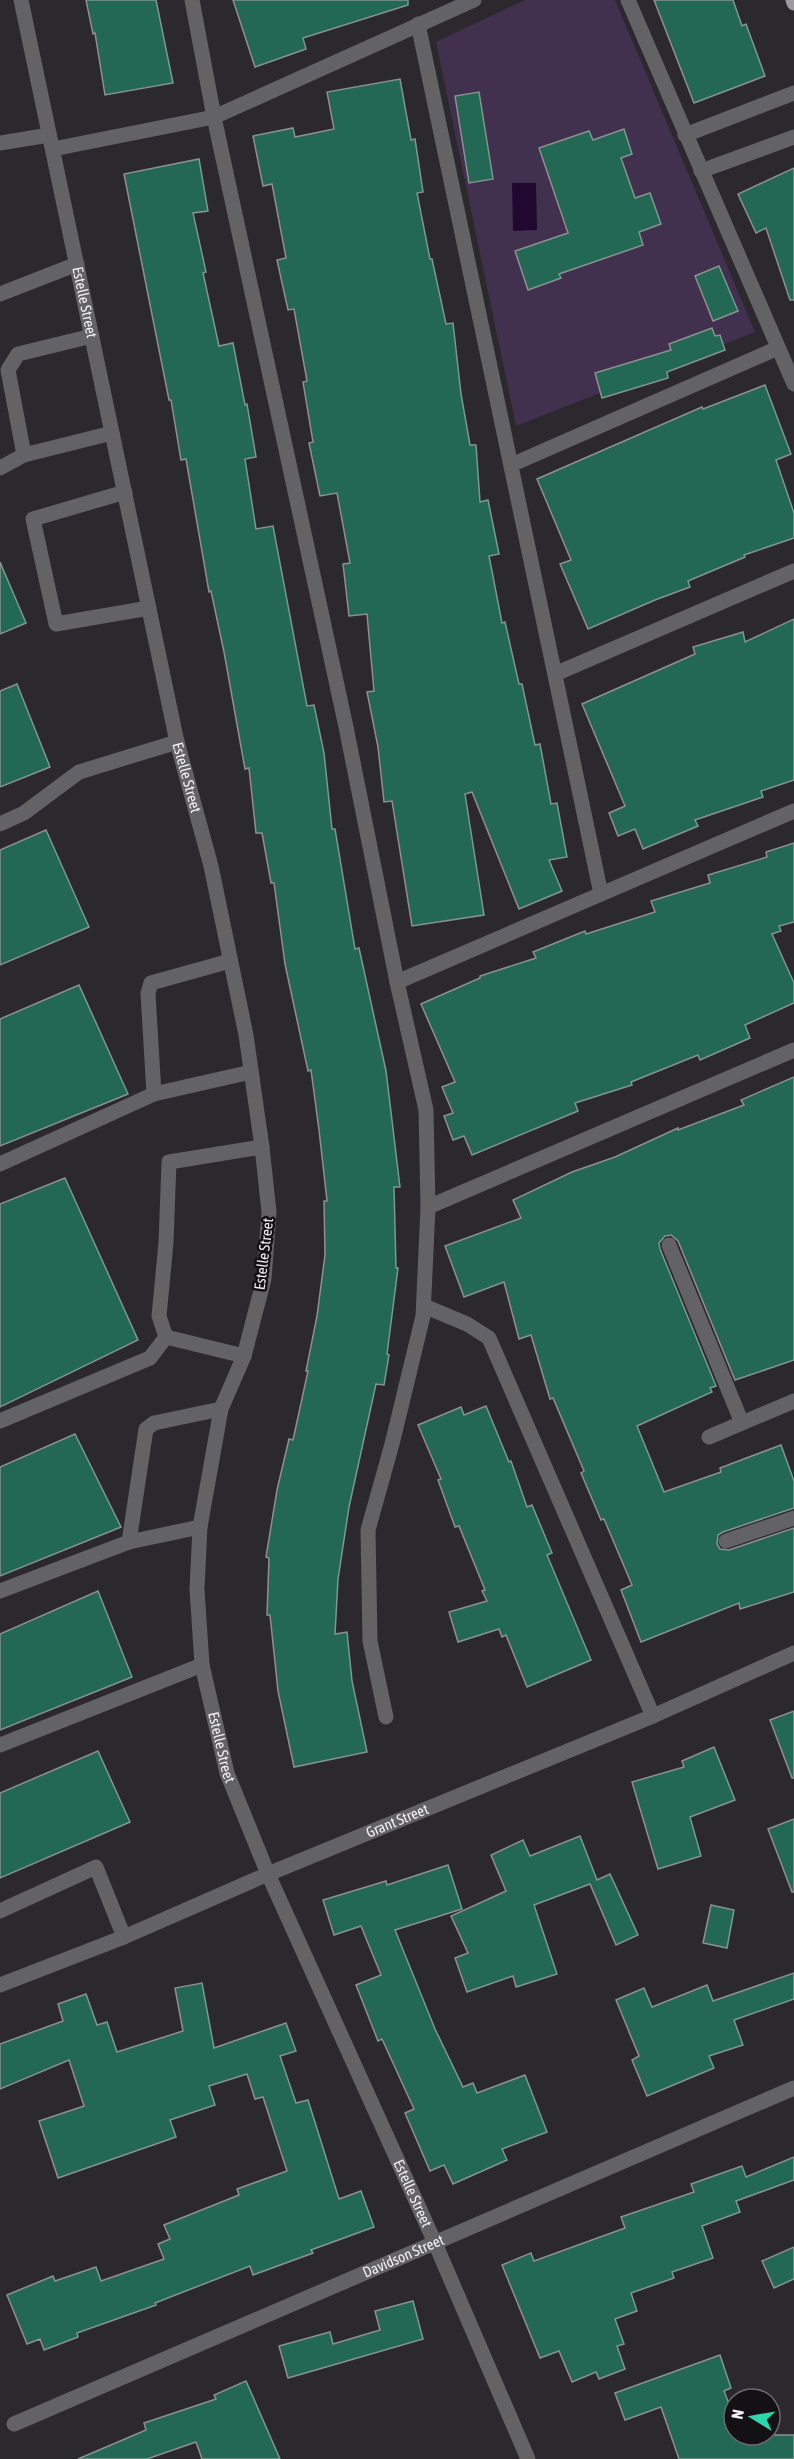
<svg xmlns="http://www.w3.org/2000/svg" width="794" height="2459" font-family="'Asap Condensed',sans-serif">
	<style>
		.green { fill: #41314f }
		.water { fill: #200830 }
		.building { fill: #236855; stroke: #89928f; stroke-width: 1.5 }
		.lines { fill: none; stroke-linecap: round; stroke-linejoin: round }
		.minor { stroke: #636265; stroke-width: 15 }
		.major { stroke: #9d99a0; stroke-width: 15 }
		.labels { text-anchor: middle; stroke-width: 5; stroke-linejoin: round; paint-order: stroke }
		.street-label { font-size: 15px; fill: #f2f0f4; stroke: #131114 }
	</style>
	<rect width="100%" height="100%" fill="#2b282e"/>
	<polygon class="green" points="525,0 615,0 755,332 516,426 436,42"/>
	<polygon class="water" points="512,183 536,183 537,230 513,231"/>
	<g class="building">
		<polygon points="86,0 156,0 173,83 105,95 95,33 93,34"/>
		<polygon points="233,0 408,0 408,5 303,38 306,49 255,67"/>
		<polygon points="654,0 733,0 742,26 746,24 765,76 694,103"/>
		<polygon points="400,79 411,140 415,139 423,192 417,193 430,259 432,259 446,324 453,323 461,394 470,445 476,445 480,502 488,500 499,554 489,556 502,623 505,622 519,684 522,684 535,745 540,744 551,804 557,803 567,857 549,860 562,891 519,909 472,792 465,794 484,915 412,926 392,801 384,802 378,747 367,692 374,691 367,614 349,616 343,564 350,563 337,493 320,496 309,443 313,442 303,382 307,381 294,309 288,310 277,260 286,258 272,184 263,186 253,136 293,128 295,137 334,129 327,92"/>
		<polygon points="479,92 493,179 469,183 455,96"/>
		<polygon points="624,129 632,154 621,158 635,198 650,193 661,224 639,232 643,245 559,274 561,278 528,290 515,251 568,233 539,148 589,131 593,140"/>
		<polygon points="199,159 208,211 193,213 206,272 203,273 219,346 233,343 245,405 247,404 256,457 245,459 256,529 273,526 307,706 314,705 324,753 332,829 335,829 355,949 359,948 386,1071 400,1187 394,1187 396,1268 398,1268 387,1354 389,1355 384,1385 376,1384 349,1507 338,1579 335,1634 347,1632 352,1681 367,1752 294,1767 278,1691 270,1615 267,1615 269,1558 266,1557 277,1490 289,1439 293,1440 308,1371 306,1371 317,1316 325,1255 324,1201 327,1201 319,1130 311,1070 308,1071 285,964 274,883 271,883 262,833 256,833 249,768 245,769 224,652 211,591 209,592 186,459 181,460 171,400 169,400 124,174"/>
		<polygon points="794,168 794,300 790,300 766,228 756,233 738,194"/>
		<polygon points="719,266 738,311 713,321 695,276"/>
		<polygon points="712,328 715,336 720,335 725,350 667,372 668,378 602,398 595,373 671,350 669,344"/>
		<polygon points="765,385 791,454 776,460 794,513 794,538 744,555 745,557 688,581 690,587 655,600 588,629 560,564 571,560 537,479 702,407 703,409"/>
		<polygon points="0,562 26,623 0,634"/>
		<polygon points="794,619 794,780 761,791 763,797 695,820 698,826 643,849 635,829 618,836 609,813 625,806 582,704 695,654 693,647 743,632 745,642"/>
		<polygon points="17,684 50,767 0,787 0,691"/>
		<polygon points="46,830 89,927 0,965 0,850"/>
		<polygon points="794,843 794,922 779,926 781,931 772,934 794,983 794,1003 745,1025 750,1038 700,1060 698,1055 631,1082 632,1085 575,1103 578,1111 472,1155 464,1136 453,1140 444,1116 453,1113 442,1087 455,1082 421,1004 480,978 480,976 536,958 533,952 585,931 586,934 655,912 651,901 710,883 708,875 767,857 766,852"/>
		<polygon points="79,985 128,1094 0,1146 0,1019"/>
		<polygon points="794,1077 794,1360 735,1380 678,1241 671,1235 665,1236 659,1243 660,1249 716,1386 710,1388 712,1392 637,1426 664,1492 721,1472 720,1468 781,1445 794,1481 794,1508 723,1532 718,1535 717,1544 720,1549 729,1550 794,1528 794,1592 740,1609 739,1603 641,1642 621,1590 632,1585 604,1519 601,1520 581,1473 584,1471 553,1398 550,1399 531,1335 519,1339 504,1282 464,1297 445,1246 521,1218 513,1200 572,1172 615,1157 678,1128 678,1130 744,1105 741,1100"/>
		<polygon points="65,1178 138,1340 0,1407 0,1204"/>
		<polygon points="486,1406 509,1462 511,1461 527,1507 532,1505 552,1553 547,1555 591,1660 527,1687 506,1635 502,1637 499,1629 458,1642 449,1612 487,1601 482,1591 485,1590 459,1526 455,1527 438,1480 441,1479 418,1425 461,1407 464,1415"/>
		<polygon points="75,1434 121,1527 0,1576 0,1467"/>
		<polygon points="98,1591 132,1677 0,1730 0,1634"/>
		<polygon points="794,1711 794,1778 792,1778 770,1720"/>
		<polygon points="714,1747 735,1800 690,1817 701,1856 658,1869 632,1782 684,1767 682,1761"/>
		<polygon points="98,1751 130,1822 0,1878 0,1793"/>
		<polygon points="794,1819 794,1892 792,1892 768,1829"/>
		<polygon points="580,1836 597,1880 610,1874 638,1935 616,1945 590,1884 534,1905 557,1974 516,1987 513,1976 467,1992 455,1958 468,1953 451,1916 506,1891 491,1855 523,1840 530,1856"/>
		<polygon points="448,1865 462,1909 395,1930 435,2029 463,2087 473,2083 477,2093 525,2075 547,2132 502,2149 507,2160 453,2184 444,2165 430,2171 405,2113 414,2109 382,2039 378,2041 356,1985 381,1975 361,1926 334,1935 323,1900 386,1881 387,1885"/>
		<polygon points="711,1905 734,1910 727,1948 703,1943"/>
		<polygon points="794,1973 794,1999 734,2020 743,2045 709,2056 714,2068 647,2096 632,2060 639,2056 616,2000 644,1988 652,2007 707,1985 713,2001"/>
		<polygon points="202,1983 214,2048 286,2023 296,2051 280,2056 296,2103 308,2100 339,2199 361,2191 374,2227 311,2250 313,2253 253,2275 250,2266 155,2303 156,2305 77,2333 78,2337 44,2350 40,2339 27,2344 7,2295 53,2276 55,2281 96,2267 101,2281 164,2259 158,2244 170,2239 164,2225 239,2195 237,2189 287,2171 263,2097 255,2099 247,2074 209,2086 215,2105 170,2120 176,2137 58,2178 39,2121 84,2106 69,2060 0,2089 0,2044 63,2021 58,2004 86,1994 97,2025 107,2022 117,2052 183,2031 175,1988"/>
		<polygon points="794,2157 794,2180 736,2201 740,2212 702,2226 713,2258 672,2272 674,2278 631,2293 637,2311 615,2319 624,2344 617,2346 625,2369 599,2379 596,2372 572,2382 559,2351 540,2358 502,2265 531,2253 534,2261 625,2228 621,2217 694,2192 691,2184 742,2166 746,2177"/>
		<polygon points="794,2247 794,2279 774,2288 762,2261"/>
		<polygon points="413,2301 423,2339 288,2378 279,2346 330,2332 333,2344 380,2330 375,2311"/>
		<polygon points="720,2355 731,2388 724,2391 734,2417 734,2435 794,2435 794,2459 679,2459 661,2407 625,2420 615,2393"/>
		<polygon points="246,2381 280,2459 202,2459 196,2442 147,2459 78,2459 146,2430 144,2423 216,2399 214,2395"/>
	</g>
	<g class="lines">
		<g class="minor">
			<path id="s1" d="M21 0 177 742 211 866 246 1035 262 1147 269 1212 264 1279 244 1356 221 1409 200 1527 197 1589 202 1665 227 1773 268 1874 435 2243 528 2459"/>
			<polyline points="192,0 214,117 346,727 397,982 426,1110 428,1207 423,1316 392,1444 368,1530 370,1641 386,1717"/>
			<polyline points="628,0 794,384"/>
			<polyline points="418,24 601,894"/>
			<polyline points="685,135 794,93"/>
			<polyline points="0,143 49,135"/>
			<polyline points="53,149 214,117 474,0"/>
			<polyline points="701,171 794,137"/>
			<polyline points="0,294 77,264"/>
			<polyline points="24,455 8,370 18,354 92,336"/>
			<polyline points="511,465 778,348"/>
			<polyline points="0,468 24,455 112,433"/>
			<polyline points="125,492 33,519 56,624 149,608"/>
			<polyline points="555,674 794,571"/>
			<polyline points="0,824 24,813 79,772 177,742"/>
			<polyline points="230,961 151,983 148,993 154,1094 251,1072"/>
			<polyline points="397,982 794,811"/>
			<polyline points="0,1164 154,1094"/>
			<polyline points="428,1207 794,1050"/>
			<polyline points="669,1245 742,1423"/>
			<polyline points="424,1306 467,1324 489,1338 653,1716"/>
			<polyline points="166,1337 159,1316 166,1243 169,1162 262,1147"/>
			<polyline points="0,1421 150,1358 166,1337 244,1356"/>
			<polyline points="709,1437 794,1401"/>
			<polyline points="200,1527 129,1542 146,1429 154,1423 221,1409"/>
			<polyline points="726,1541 794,1518"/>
			<polyline points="0,1591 129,1542"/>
			<polyline points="0,1745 202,1665"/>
			<polyline points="0,1911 96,1867 124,1937"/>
			<path id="s2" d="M0 1985 124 1937 268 1874 653 1716 794 1653"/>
			<path id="s3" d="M14 2424 794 2088"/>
		</g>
		<polyline class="major" points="793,0 794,3"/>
	</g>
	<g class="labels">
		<g class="street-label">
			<text dy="5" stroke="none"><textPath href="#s1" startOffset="309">Estelle Street</textPath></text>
			<text dy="5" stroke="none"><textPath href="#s1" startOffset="795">Estelle Street</textPath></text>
			<text transform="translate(264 1254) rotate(-83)" y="5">Estelle Street</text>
			<text dy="5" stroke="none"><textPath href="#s1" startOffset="1785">Estelle Street</textPath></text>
			<text dy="5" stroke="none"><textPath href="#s2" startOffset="430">Grant Street</textPath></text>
			<text dy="5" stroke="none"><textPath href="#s1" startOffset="2271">Estelle Street</textPath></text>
			<text dy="5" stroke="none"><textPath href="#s3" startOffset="424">Davidson Street</textPath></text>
		</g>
	</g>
	<g transform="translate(752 2417) rotate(281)"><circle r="28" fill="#131114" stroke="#6c6a6e" stroke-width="1.5"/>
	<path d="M0-4.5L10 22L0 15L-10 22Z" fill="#2dd5ab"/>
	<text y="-9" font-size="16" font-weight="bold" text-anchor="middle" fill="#f2f0f4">N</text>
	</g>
</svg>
